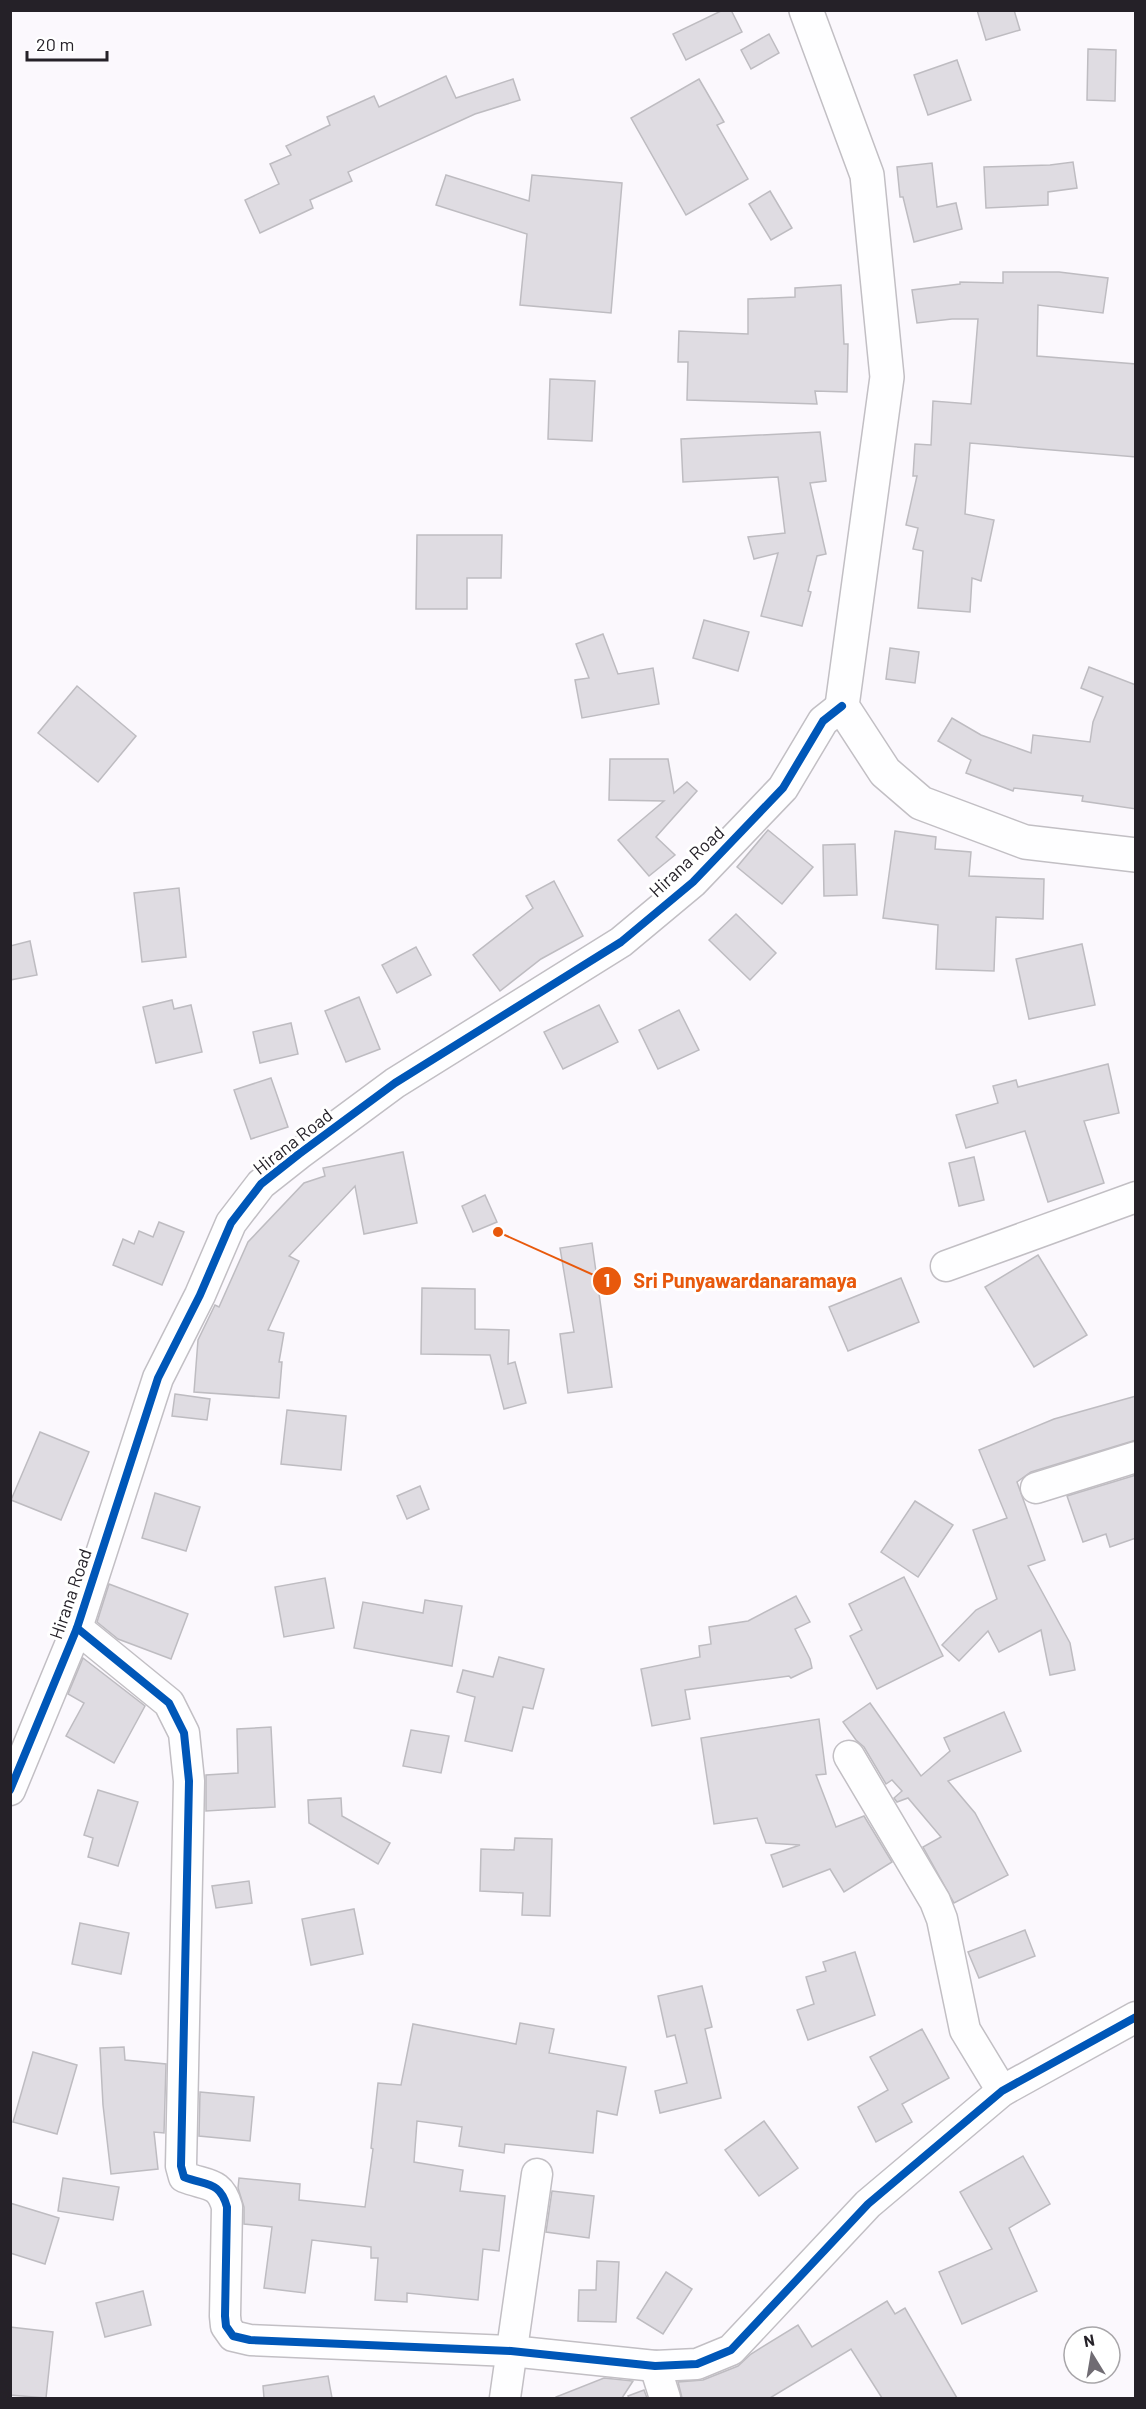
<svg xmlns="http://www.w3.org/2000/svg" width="1146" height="2409" font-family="Barlow,sans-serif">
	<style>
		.building { fill: #dfdce2; stroke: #bebcc1; stroke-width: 1.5 }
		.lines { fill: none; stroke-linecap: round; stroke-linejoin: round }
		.minor-casing { stroke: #c2bfc4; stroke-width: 33 }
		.major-casing { stroke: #c2bfc4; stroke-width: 36 }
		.minor { stroke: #fefeff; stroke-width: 30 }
		.major { stroke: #fefeff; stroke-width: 33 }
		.cycleway-casing { stroke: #fff; stroke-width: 11 }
		.cycleway { stroke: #0057b8; stroke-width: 8 }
		.labels { text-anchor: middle; stroke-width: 6; stroke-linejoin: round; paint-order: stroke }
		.street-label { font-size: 18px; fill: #252128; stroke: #fff }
		.leader { fill: none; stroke: #e8590c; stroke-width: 2 }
		.callout-dot { fill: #e8590c; stroke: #fff; stroke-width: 2 }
		.mark-label { font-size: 18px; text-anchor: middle; font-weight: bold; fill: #fff }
		.callout-label { font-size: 20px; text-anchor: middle; font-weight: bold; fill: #e8590c; stroke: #fff; stroke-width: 6; stroke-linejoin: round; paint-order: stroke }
	</style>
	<rect width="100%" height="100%" fill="#fbf8fd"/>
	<g class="building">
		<polygon points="723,10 731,10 742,32 686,60 673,34"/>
		<polygon points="977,10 1014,10 1020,30 986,40"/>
		<polygon points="769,34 779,53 751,69 741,50"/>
		<polygon points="1088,49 1116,50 1115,101 1087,100"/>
		<polygon points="957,60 971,100 928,115 914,75"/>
		<polygon points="446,76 456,98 513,79 520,100 475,114 348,172 352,181 310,200 313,208 260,233 245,200 279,184 270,164 291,155 286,146 330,125 327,117 374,96 379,107"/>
		<polygon points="699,79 724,122 717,125 748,179 686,215 631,118"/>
		<polygon points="1073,162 1077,188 1048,192 1048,205 986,208 984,167 1050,165"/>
		<polygon points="932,163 937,207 956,203 962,229 914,242 903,197 900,197 897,167"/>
		<polygon points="446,175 529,201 532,175 622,183 611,313 520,305 527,234 436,205"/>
		<polygon points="770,191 792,228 771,240 749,204"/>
		<polygon points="1003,272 1059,272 1108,278 1103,313 1038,305 1037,356 1136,364 1136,457 970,443 965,514 994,520 981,581 972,578 970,612 918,608 923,551 913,549 918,528 906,525 917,476 913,476 915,444 931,445 933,401 971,404 978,319 952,319 917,323 912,290 960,284 960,282 1003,283"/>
		<polygon points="841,285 844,344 848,344 847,392 815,391 817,404 687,400 688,362 678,362 679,331 748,334 748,299 795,297 795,288"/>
		<polygon points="550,379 595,381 592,441 548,439"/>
		<polygon points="820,432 826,481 810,483 826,554 817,556 808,591 811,592 802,626 761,616 778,553 754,559 748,537 785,533 778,477 683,482 681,439"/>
		<polygon points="417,535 502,535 501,578 467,578 467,609 416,609"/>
		<polygon points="704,620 749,632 738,671 693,658"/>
		<polygon points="603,634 618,674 653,668 659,704 582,718 575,680 589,678 576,644"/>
		<polygon points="890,648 919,652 915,683 886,679"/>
		<polygon points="1089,667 1136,685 1136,809 1082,801 1083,796 1014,788 1013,791 966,773 971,760 938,741 952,718 981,735 1031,753 1033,735 1090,742 1093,722 1103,697 1081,688"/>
		<polygon points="77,686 136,736 98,782 38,733"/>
		<polygon points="610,759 668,759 674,793 687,782 697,791 656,837 675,855 649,876 618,840 664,801 609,800"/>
		<polygon points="768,830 813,867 782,904 737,867"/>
		<polygon points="895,831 936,837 935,849 971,852 969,876 1044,879 1043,919 996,917 994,971 936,969 938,925 883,918"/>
		<polygon points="855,844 857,895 824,896 823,845"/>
		<polygon points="554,881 583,936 541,959 500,991 473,955 533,908 526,896"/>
		<polygon points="179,888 186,957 142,962 134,893"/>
		<polygon points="736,914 776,953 750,980 709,940"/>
		<polygon points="30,941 37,975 10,980 10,946"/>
		<polygon points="1082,944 1095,1005 1029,1019 1016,959"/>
		<polygon points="416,947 431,975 397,993 382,965"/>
		<polygon points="359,997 380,1049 346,1062 325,1011"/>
		<polygon points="172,1000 174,1009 191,1005 202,1052 156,1063 143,1007"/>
		<polygon points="599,1005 618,1042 563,1069 544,1032"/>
		<polygon points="679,1010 699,1050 658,1069 639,1030"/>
		<polygon points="291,1023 298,1054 260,1063 253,1032"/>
		<polygon points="1108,1064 1119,1113 1084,1121 1104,1183 1048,1202 1025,1131 966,1148 956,1115 998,1103 993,1086 1016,1080 1018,1087"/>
		<polygon points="271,1078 288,1127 251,1139 234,1090"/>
		<polygon points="403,1152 417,1223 364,1234 355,1186 289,1256 299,1261 268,1330 284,1333 279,1362 282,1362 279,1398 194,1392 198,1340 215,1305 219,1307 248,1242 304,1183 325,1176 323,1168"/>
		<polygon points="974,1157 984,1200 959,1206 949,1163"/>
		<polygon points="485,1195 497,1222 473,1232 462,1206"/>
		<polygon points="159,1222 184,1232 162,1285 113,1265 123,1239 134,1244 139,1231 153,1237"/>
		<polygon points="592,1243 612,1387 568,1393 560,1334 574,1332 560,1248"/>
		<polygon points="1038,1255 1087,1335 1034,1367 985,1287"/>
		<polygon points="901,1278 919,1322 848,1351 829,1307"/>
		<polygon points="422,1288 475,1289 475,1329 509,1330 508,1364 515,1362 526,1403 504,1409 490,1355 421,1354"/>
		<polygon points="175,1394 210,1399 207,1420 172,1416"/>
		<polygon points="1136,1396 1136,1440 1031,1472 1017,1482 1045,1560 1028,1566 1070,1643 1075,1670 1050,1675 1041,1630 999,1652 988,1631 959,1661 942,1645 976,1610 997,1599 973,1530 1007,1518 979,1450 1054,1419"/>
		<polygon points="287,1410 346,1416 341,1470 281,1464"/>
		<polygon points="40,1432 89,1452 61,1520 11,1500"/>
		<polygon points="1136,1475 1136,1538 1110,1547 1106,1534 1083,1542 1067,1496"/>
		<polygon points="420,1486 429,1509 407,1519 397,1496"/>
		<polygon points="155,1493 200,1507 186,1551 142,1538"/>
		<polygon points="915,1501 953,1525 918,1577 881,1552"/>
		<polygon points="904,1577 943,1656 877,1689 850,1636 862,1630 849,1604"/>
		<polygon points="325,1578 334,1628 284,1637 275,1587"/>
		<polygon points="109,1584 188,1614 171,1659 118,1639 97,1622"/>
		<polygon points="796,1596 810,1622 795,1629 810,1659 812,1668 791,1678 789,1676 685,1690 690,1719 652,1726 641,1669 700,1657 699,1646 711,1644 709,1627 748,1621"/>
		<polygon points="425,1600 462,1606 452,1666 354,1648 363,1602 423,1613"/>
		<polygon points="499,1657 544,1669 533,1709 523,1707 512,1751 465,1741 475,1697 457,1692 463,1670 493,1677"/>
		<polygon points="83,1658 145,1706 114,1763 66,1736 84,1703 68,1694"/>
		<polygon points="870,1703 921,1776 950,1751 944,1738 1004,1712 1021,1751 948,1781 975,1813 1008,1875 954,1903 923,1847 941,1837 908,1798 897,1802 894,1798 902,1791 892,1780 886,1784 864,1747 856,1740 843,1722"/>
		<polygon points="819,1719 826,1774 816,1775 836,1827 864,1816 892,1862 844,1892 830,1869 783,1887 771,1855 800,1845 766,1843 757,1818 714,1824 701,1738"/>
		<polygon points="271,1727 275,1807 206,1811 206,1775 238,1773 237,1729"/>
		<polygon points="411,1730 449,1736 441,1773 403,1766"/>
		<polygon points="98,1790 138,1802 118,1866 88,1857 93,1838 84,1835"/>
		<polygon points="341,1798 342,1816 390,1843 378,1864 309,1823 308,1800"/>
		<polygon points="515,1838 552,1839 550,1916 522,1915 523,1893 480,1891 481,1849 514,1850"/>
		<polygon points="249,1881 252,1903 216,1908 212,1886"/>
		<polygon points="354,1909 363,1954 311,1965 302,1919"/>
		<polygon points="80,1923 129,1933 121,1974 72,1964"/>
		<polygon points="1025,1930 1035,1956 979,1978 968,1952"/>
		<polygon points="855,1952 875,2015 808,2040 797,2010 814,2004 806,1977 826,1971 823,1962"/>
		<polygon points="702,1986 712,2027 705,2029 721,2098 660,2113 655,2091 687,2083 675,2035 667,2037 658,1996"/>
		<polygon points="520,2023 554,2029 549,2053 626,2067 617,2115 597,2111 593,2153 505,2144 504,2153 459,2146 462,2127 417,2121 414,2162 463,2170 460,2191 505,2196 499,2251 483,2249 478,2300 407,2293 407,2302 375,2300 378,2258 371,2258 371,2247 312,2240 305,2293 264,2288 272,2227 244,2224 244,2207 238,2188 239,2178 300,2184 299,2200 365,2207 373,2149 371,2148 378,2083 401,2085 413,2024 516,2044"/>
		<polygon points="922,2029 949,2078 902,2104 912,2122 876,2142 858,2107 888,2090 870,2057"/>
		<polygon points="124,2047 125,2060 166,2064 164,2133 154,2132 158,2169 111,2174 103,2105 100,2048"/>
		<polygon points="33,2052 77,2065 57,2134 13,2122"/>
		<polygon points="200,2092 254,2097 250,2141 199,2136"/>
		<polygon points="764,2121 798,2168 759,2196 725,2150"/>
		<polygon points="1023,2156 1050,2204 1009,2228 1037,2291 962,2324 939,2272 992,2249 960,2192"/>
		<polygon points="63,2178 119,2187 113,2220 58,2211"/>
		<polygon points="552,2191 594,2196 589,2238 546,2232"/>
		<polygon points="10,2203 59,2218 45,2264 10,2253"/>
		<polygon points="597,2261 619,2262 616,2322 578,2321 579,2290 596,2290"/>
		<polygon points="666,2272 692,2289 663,2334 637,2318"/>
		<polygon points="143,2291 151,2325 105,2337 96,2303"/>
		<polygon points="887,2301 895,2314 905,2308 957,2398 882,2398 851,2349 770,2398 682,2398 678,2382 703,2380 738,2366 751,2354 798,2325 812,2347"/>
		<polygon points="10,2327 53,2332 46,2398 10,2395"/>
		<polygon points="328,2376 332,2398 264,2398 263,2386"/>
		<polygon points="604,2378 633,2381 622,2398 556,2398 556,2397"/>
		<polygon points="644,2390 647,2398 629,2398 628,2396"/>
	</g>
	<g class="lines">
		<g class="minor-casing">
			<g id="minor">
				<polyline points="946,1266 1136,1197"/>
				<polyline points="1036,1488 1136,1457"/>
				<path d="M77 1628 169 1703 184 1733 189 1781 181 2166 184 2177C207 2186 220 2181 227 2207L225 2316 226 2326 233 2336 250 2340 511 2351 655 2366 697 2364 731 2350 868 2204 1002 2091 1136 2017"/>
				<polyline points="849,1756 935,1901 942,1919 965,2030 1002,2091"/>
				<polyline points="10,1790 77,1628 158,1378 200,1295 231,1223 261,1184 299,1154 395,1083 621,942 693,882 783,788 823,721 842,706"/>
				<polyline points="655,2366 665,2398"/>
				<polyline points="505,2398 537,2174"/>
			</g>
		</g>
		<g class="major-casing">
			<polyline id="major" points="806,10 867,175 887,377 842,706 885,772 921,803 1025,842 1136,855"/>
		</g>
		<use href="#minor" class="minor"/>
		<use href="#major" class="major"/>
		<g class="cycleway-casing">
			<g id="cycleway">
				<path d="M77 1628 169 1703 184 1733 189 1781 181 2166 184 2177C207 2186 220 2181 227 2207L225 2316 226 2326 233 2336 250 2340 511 2351 655 2366 697 2364 731 2350 868 2204 1002 2091 1136 2017"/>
				<polyline points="10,1790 77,1628 158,1378 200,1295 231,1223 261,1184 299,1154 395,1083 621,942 693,882 783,788 823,721 842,706"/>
			</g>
		</g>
		<use href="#cycleway" class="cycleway"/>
	</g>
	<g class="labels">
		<g class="street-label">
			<text transform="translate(687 862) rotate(-43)" y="6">Hirana Road</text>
			<text transform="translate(293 1142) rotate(-38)" y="6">Hirana Road</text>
			<text transform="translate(71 1594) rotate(-71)" y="6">Hirana Road</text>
		</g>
	</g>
	<path class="leader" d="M498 1232L607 1281"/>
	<g class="callout-dot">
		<circle cx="498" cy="1232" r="6"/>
		<circle cx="607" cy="1281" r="15"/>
	</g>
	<g class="mark-label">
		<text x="607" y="1287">1</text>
	</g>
	<g class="callout-label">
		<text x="745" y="1288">Sri Punyawardanaramaya</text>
	</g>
	<rect width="1146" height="2409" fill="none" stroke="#252128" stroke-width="24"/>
	<g transform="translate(1092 2355) rotate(349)"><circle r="28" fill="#ffffff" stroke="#a8a6a9" stroke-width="1.5"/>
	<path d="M0-4.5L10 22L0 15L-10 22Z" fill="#706c73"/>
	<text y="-9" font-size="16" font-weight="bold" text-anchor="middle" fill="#252128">N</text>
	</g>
	<path d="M27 51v9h80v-9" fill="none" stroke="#252128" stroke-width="3"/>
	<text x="36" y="51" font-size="18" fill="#252128" stroke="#ffffff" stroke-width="4.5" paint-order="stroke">20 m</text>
</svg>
